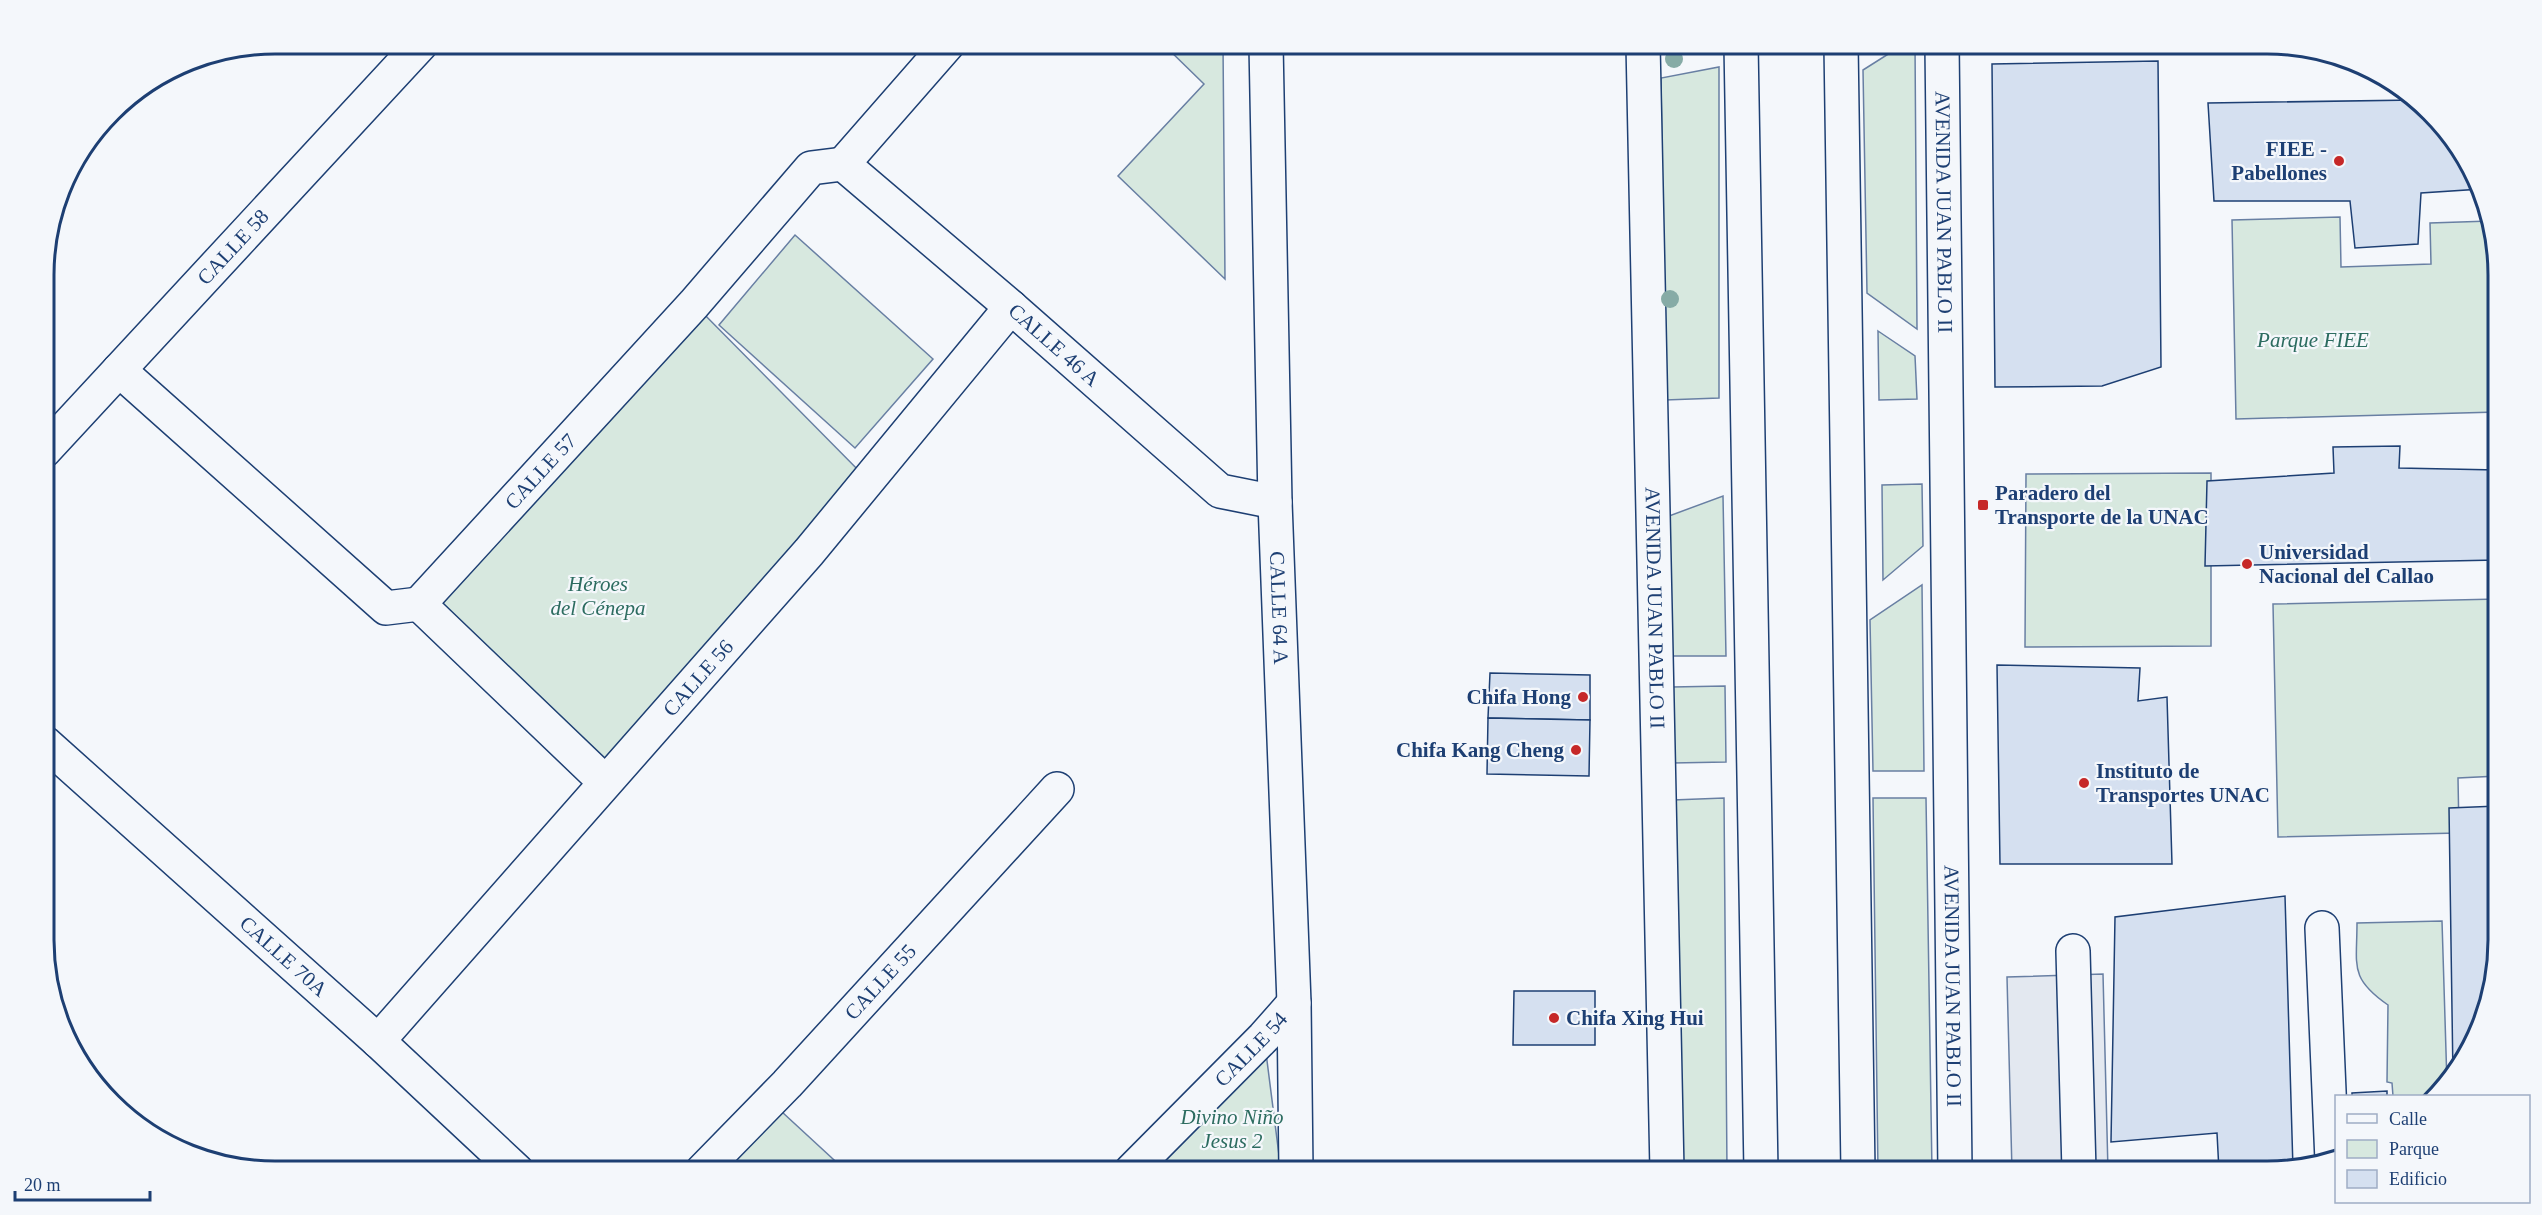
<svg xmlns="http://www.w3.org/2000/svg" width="2542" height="1215" font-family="'Times New Roman',serif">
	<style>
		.green { fill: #d7e8df; stroke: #687fa3; stroke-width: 1.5 }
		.parking { fill: #e3e8f0; stroke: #687fa3; stroke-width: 1.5 }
		.building { fill: #d5e0f0; stroke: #1d3f73; stroke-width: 1.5 }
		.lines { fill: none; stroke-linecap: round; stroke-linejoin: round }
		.minor-casing { stroke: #1d3f73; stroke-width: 36 }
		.major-casing { stroke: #1d3f73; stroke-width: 36 }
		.minor { stroke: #f4f7fb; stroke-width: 33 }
		.major { stroke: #f4f7fb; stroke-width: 33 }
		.tree { fill: #86aba6 }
		.poi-dot { fill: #c62828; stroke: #f4f7fb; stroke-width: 2 }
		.labels { text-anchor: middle; stroke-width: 4.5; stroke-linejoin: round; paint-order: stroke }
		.poi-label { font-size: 21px; font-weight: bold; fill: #1d3f73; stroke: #f4f7fb; text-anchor: start }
		.street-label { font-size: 21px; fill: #1d3f73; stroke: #f4f7fb }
		.park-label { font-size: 21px; font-style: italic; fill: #2c6c60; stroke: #f4f7fb }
		.rim { fill: none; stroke: #1d3f73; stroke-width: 3 }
	</style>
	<rect width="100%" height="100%" fill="#f4f7fb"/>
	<g class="green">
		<polygon points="1163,44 1223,44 1225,279 1118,176 1204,84"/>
		<polygon points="1663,44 1716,44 1716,47 1663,54"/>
		<polygon points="1904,44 1915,44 1917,329 1867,293 1863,70"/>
		<polygon points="1719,67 1719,398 1665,400 1661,78"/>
		<polygon points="2340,217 2341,267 2431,264 2430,223 2490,221 2497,245 2497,412 2236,419 2232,220"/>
		<polygon points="795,235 933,359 855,448 719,325"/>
		<polygon points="694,304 869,481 605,782 419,604"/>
		<polygon points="1878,331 1915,356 1917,399 1879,400"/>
		<polygon points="2211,473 2211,646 2025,647 2026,474"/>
		<polygon points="1922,484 1923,546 1883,580 1882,485"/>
		<polygon points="1723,496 1726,656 1671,656 1669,516"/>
		<polygon points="1922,585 1924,771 1873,771 1870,620"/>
		<polygon points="2498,599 2498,776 2458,778 2459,833 2278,837 2273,604"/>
		<polygon points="1725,686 1726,762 1672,763 1672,687"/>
		<polygon points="1724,798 1727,1171 1677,1171 1673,800"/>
		<polygon points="1873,798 1926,798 1932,1171 1878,1171"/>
		<path d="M2442 921 2447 1084 2434 1096H2393L2392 1083 2387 1082 2388 1005C2349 978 2357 966 2357 923Z"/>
		<polygon points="1264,1037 1281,1171 1129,1171"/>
		<polygon points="769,1100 846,1171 702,1171"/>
	</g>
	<polygon class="parking" points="2103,974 2108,1171 2012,1171 2007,977"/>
	<g class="building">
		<polygon points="2158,61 2161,367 2102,386 1995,387 1992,64"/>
		<polygon points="2416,100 2451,135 2481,189 2421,193 2418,244 2355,248 2350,201 2214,201 2208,103"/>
		<polygon points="2400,446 2399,468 2497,470 2497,560 2205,566 2207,481 2334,473 2333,447"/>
		<polygon points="1997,665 2140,668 2138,701 2167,697 2172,864 2000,864"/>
		<polygon points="1490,673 1590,675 1590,720 1488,718"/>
		<polygon points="1488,718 1590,720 1589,776 1487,774"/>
		<polygon points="2498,806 2498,940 2481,1029 2453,1077 2449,808"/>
		<polygon points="2285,896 2293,1169 2281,1171 2219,1171 2217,1133 2111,1142 2115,917"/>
		<polygon points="1514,991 1595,991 1595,1045 1513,1045"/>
		<polygon points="2387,1091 2387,1096 2352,1096 2352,1093"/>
	</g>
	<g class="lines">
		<g class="minor-casing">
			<g id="minor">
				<path id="s1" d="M1266 44 1275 502 1294 1003 1296 1171"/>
				<path id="s2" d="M1643 44 1667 1171"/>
				<path id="s3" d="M1942 44 1955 1171"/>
				<path id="s4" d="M843 164 1011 307 1220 491 1275 502"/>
				<polyline points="843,164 948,44"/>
				<polyline points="119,370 386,608 419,604"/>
				<path id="s5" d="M44 451 421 44"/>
				<path id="s6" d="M419 604 694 304 811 168 843 164"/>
				<polyline points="419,604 605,782"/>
				<path id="s7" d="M45 743 378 1041 517 1171"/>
				<polyline points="2322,928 2332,1161"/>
				<polyline points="2073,951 2079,1171"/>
				<path id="s8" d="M378 1041 809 552 1011 307"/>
				<path id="s9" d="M702 1171 787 1084 1057 789"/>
				<path id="s10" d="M1131 1171 1264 1037 1294 1003"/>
			</g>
		</g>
		<g class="major-casing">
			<g id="major">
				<polyline points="1741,44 1761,1171"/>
				<polyline points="1841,44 1858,1171"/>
			</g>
		</g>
		<use href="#minor" class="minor"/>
		<use href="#major" class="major"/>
	</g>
	<g class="tree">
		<circle cx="1674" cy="59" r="9"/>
		<circle cx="1670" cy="299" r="9"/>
	</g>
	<g class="poi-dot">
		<circle cx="2339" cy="161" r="6"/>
		<rect x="1977" y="499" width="12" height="12" rx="3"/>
		<circle cx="2247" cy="564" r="6"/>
		<circle cx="1583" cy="697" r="6"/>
		<circle cx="1576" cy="750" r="6"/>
		<circle cx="2084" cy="783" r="6"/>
		<circle cx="1554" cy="1018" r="6"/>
	</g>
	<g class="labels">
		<g class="poi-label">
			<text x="2327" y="156" text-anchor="end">FIEE -<tspan x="2327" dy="24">Pabellones</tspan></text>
			<text x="1995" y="500">Paradero del<tspan x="1995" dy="24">Transporte de la UNAC</tspan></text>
			<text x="2259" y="559">Universidad<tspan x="2259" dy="24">Nacional del Callao</tspan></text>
			<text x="1571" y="704" text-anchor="end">Chifa Hong</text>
			<text x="1564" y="757" text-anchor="end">Chifa Kang Cheng</text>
			<text x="2096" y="778">Instituto de<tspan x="2096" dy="24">Transportes UNAC</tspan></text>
			<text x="1566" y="1025">Chifa Xing Hui</text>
		</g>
		<g class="street-label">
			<text dy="7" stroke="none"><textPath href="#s3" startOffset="168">AVENIDA JUAN PABLO II</textPath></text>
			<text dy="7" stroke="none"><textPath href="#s5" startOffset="278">CALLE 58</textPath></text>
			<text dy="7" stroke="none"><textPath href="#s4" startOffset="278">CALLE 46 A</textPath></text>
			<text dy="7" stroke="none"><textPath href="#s6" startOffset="180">CALLE 57</textPath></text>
			<text dy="7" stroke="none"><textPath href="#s1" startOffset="564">CALLE 64 A</textPath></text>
			<text dy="7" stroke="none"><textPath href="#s2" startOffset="564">AVENIDA JUAN PABLO II</textPath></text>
			<text dy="7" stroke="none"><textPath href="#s8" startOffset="484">CALLE 56</textPath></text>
			<text dy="7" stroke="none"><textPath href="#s7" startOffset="320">CALLE 70A</textPath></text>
			<text dy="7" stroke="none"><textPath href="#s9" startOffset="260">CALLE 55</textPath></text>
			<text dy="7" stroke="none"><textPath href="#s3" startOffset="942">AVENIDA JUAN PABLO II</textPath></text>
			<text dy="7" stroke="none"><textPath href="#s10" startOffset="171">CALLE 54</textPath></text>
		</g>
		<g class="park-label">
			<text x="2313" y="347">Parque FIEE</text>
			<text x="598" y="591">Héroes<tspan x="598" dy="24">del Cénepa</tspan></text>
			<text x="1232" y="1124">Divino Niño<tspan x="1232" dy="24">Jesus 2</tspan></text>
		</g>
	</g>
	<path d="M0 0H2542V1215H0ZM275 54H2267A221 221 0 0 1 2488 275V940A221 221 0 0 1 2267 1161H275A221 221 0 0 1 54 940V275A221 221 0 0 1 275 54Z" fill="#f4f7fb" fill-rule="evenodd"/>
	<path class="rim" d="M275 54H2267A221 221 0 0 1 2488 275V940A221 221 0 0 1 2267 1161H275A221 221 0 0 1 54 940V275A221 221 0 0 1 275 54Z"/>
	<rect x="2335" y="1095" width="195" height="108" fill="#f4f7fb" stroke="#9eadc5" stroke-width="1.5"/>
	<rect x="2347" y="1114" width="30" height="9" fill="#f4f7fb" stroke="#9eadc5" stroke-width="1.5"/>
	<text x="2389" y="1125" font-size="18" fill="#1d3f73">Calle</text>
	<rect x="2347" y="1140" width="30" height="18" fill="#d7e8df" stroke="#9eadc5" stroke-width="1.5"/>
	<text x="2389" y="1155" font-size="18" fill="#1d3f73">Parque</text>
	<rect x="2347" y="1170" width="30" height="18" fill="#d5e0f0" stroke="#9eadc5" stroke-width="1.5"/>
	<text x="2389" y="1185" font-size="18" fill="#1d3f73">Edificio</text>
	<path d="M15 1191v9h135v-9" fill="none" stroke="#1d3f73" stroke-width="3"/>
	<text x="24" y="1191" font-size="18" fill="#1d3f73" stroke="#f4f7fb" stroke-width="4.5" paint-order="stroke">20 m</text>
</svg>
